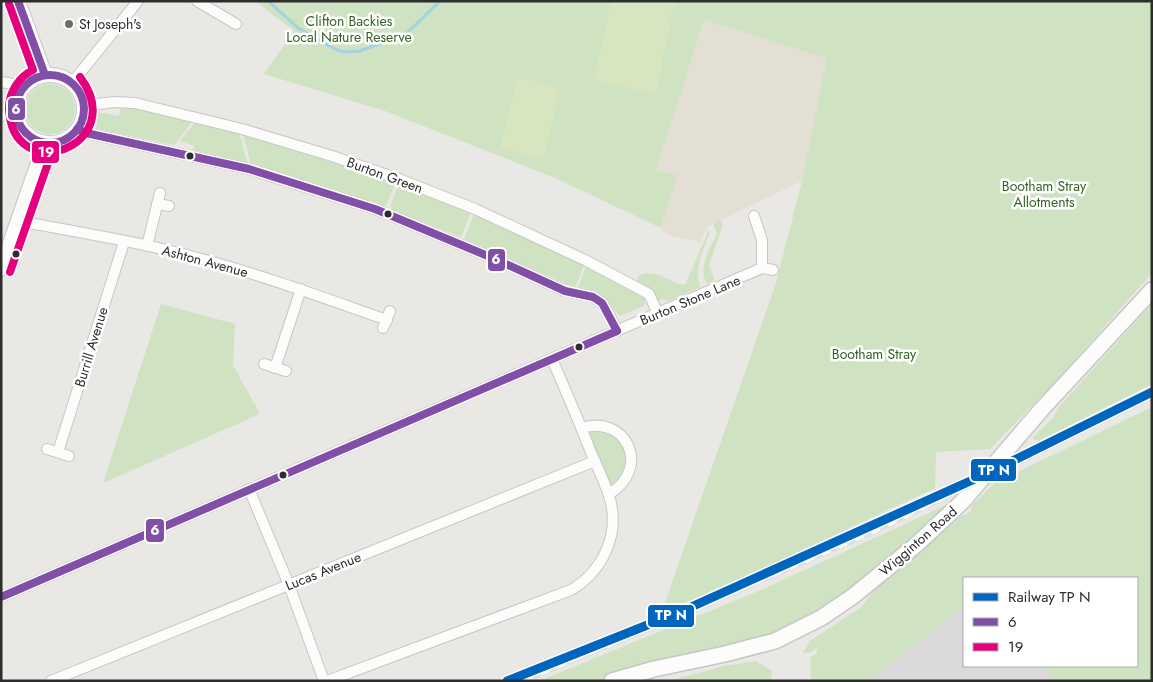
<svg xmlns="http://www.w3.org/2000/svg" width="1153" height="682" font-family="Jost,sans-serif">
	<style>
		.industrial { fill: #dbd9db }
		.education { fill: #e3dfd4 }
		.green { fill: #cfe2c2 }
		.pitch { fill: #d7e5c0 }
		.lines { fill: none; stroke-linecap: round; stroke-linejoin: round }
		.stream { stroke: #a0d3e3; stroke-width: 3 }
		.minor-casing { stroke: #c7c6c7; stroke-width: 12 }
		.tertiary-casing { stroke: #c7c6c7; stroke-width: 16 }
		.secondary-casing { stroke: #c7c6c7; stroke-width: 18 }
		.minor { stroke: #fcfcfb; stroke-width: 10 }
		.tertiary { stroke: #fcfcfb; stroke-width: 14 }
		.secondary { stroke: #fcfcfb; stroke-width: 15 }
		.rail-casing { stroke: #dfdfe0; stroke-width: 5 }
		.rail { stroke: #fff; stroke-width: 3; stroke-dasharray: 9; stroke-linecap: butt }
		.bus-1-casing { stroke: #fff; stroke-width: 11 }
		.bus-2-casing { stroke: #fff; stroke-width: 11 }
		.bus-1 { stroke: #824fa8; stroke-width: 8 }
		.bus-2 { stroke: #e5007d; stroke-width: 8 }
		.rail-1-casing { stroke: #fff; stroke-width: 12 }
		.rail-1 { stroke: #0065bd; stroke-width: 9 }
		.poi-dot { fill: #6f6e6d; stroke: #fff; stroke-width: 2 }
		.bus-dot { fill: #2d2d2d; stroke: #fff; stroke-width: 2 }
		.labels { text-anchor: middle; stroke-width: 5; stroke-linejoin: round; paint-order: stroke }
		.park-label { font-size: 14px; fill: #326424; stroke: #fff }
		.poi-label { font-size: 14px; fill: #2d2d2d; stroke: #fff; text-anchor: start }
		.street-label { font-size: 14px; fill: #2d2d2d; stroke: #fff }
		.line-badge { stroke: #fff; stroke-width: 2 }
		.badge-label { font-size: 14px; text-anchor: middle; font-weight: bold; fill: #fff }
	</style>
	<rect width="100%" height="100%" fill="#eae8e5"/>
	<polygon class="industrial" points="964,607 964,666 1040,666 1056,681 864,681 872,679"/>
	<polygon class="education" points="704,20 828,58 802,181 708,226 700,242 668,235 661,228 677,175 656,170"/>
	<g class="green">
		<polygon points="258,1 1152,1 1152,273 1057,380 990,449 936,452 935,488 660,617 776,283 802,181 827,58 704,20 656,170 677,175 661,228 555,178 385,111 264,74 294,31 259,4"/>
		<circle cx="50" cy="109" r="25"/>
		<polygon points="121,106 191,121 190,125 174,145 96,129 97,112 119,116"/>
		<polygon points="195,122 239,133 248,164 193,150 194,146 180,141"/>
		<polygon points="243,134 396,183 385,207 251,165"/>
		<polygon points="399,184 471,213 461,237 391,210 392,207 390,206"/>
		<polygon points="474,214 584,265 575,288 464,239"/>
		<path d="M721 220 723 225 709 265 715 280 707 284C697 267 711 248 717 233L713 224Z"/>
		<path d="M709 230 710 232C703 251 694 267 700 287L669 301 662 299 658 301 649 289 637 284 638 276C658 267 667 283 685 285Z"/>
		<polygon points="586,266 642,296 645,299 644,306 620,316 601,295 595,292 578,288"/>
		<polygon points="161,304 235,324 233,365 260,414 103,483"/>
		<polygon points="1152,304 1152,384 1039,441 1032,438 1053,418 1058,408"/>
		<polygon points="1152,407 1152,681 1056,681 1040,666 1137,666 1137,578 964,578 964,607 872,679 864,681 811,681 810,658 817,653 817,648 811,652 803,653 810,641 861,607 876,588 943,529 961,516 965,515 971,511 971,506 995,483"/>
		<polygon points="601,430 616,436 626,451 627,464 621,480 611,487 587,431"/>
		<polygon points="953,502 844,595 819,613 795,625 762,638 637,670 600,681 539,681 761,590"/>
		<polygon points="756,661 772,671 771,681 668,681 724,666"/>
	</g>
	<g class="pitch">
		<polygon points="611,1 675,1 656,94 594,81"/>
		<polygon points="517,77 560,88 543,159 500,148"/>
	</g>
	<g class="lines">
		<polyline class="stream" points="268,1 298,28 333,48 344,52 360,51 389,40 403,37 440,1"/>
		<g class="minor-casing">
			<g id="minor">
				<polyline points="197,1 236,24"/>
				<polyline points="1,82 24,86"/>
				<polyline points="72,83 138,1"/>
				<polyline points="83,106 114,102 135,103 242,129 332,156 399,179 475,209 587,261 649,294 658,314"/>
				<polyline points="1,116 16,114"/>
				<polyline points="77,129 86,133 249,169 375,209 495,259 565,291 593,297 602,303 608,312 617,331"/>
				<polyline points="157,204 169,206"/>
				<polyline points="754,216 762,240 762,268"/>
				<path d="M18 221C78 232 139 242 198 258 262 275 324 298 387 320"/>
				<polyline points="147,246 160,193"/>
				<polyline points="383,328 390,311"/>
				<polyline points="264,364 286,371"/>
				<polyline points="275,368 301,289"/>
				<path d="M582 428C625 414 653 467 609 494"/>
				<polyline points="47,449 69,456"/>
				<polyline points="58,452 124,242"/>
				<polyline points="249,489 289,585 324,681"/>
				<polyline points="1,597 762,268 773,270"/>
				<polyline points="51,681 595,461"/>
				<path d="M327 681 571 590C603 571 621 533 609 496 604 480 596 465 590 450 578 419 565 389 552 359"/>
			</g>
		</g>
		<g class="tertiary-casing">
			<g id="tertiary">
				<polyline points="18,1 45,75"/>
				<circle cx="50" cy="109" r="34"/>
				<polyline points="1,269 45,143"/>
			</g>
		</g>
		<g class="secondary-casing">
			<polyline id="secondary" points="612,681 654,669 725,654 775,641 821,618 852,597 916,545 962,502 1041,410 1152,290"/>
		</g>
		<use href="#minor" class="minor"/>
		<use href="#tertiary" class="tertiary"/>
		<use href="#secondary" class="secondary"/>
		<g class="rail-casing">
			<polyline id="rail" points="524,681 683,615 885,527 1152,397"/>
		</g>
		<use href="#rail" class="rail"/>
		<g class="bus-1-casing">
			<g id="bus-1">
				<polyline points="18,1 45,75"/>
				<circle cx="50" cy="109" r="34"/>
				<polyline points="77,129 86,133 249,169 375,209 495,259 565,291 593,297 602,303 617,331"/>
				<polyline points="1,597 617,331"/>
			</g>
		</g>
		<g class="bus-2-casing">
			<g id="bus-2">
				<path d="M9 4 33 70C19 77 9 92 9 108 12 189 131 146 80 77"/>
				<polyline points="10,272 54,146"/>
			</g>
		</g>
		<use href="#bus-1" class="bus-1"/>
		<use href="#bus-2" class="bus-2"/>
		<g class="rail-1-casing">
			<polyline id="rail-1" points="507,681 680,612 988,473 1152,392"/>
		</g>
		<use href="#rail-1" class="rail-1"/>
	</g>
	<circle class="poi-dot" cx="69" cy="24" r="5"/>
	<g class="bus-dot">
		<circle cx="190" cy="156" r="4.5"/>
		<circle cx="388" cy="214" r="4.5"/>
		<circle cx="16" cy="254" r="4.5"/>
		<circle cx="579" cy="347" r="4.5"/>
		<circle cx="283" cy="475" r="4.5"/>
	</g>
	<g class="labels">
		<g class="park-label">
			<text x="349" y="26">Clifton Backies<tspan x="349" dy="16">Local Nature Reserve</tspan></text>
			<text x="1044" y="191">Bootham Stray<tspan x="1044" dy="16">Allotments</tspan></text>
			<text x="874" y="359">Bootham Stray</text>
		</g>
		<g class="poi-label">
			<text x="79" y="29">St Joseph's</text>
		</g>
		<g class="street-label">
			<text transform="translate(385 175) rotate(20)" y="5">Burton Green</text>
			<text transform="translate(205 261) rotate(15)" y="5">Ashton Avenue</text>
			<text transform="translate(690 300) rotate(-23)" y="5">Burton Stone Lane</text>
			<text transform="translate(91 347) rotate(-73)" y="5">Burrill Avenue</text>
			<text transform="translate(918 541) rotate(-41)" y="5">Wigginton Road</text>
			<text transform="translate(323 571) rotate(-22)" y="5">Lucas Avenue</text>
		</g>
	</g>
	<g class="line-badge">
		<rect x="7" y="97" width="19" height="24" rx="5" fill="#824fa8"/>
		<rect x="31" y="140" width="29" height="24" rx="5" fill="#e5007d"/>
		<rect x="487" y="248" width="19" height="24" rx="5" fill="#824fa8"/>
		<rect x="970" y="458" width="47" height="24" rx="5" fill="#0065bd"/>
		<rect x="145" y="518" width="20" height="25" rx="5" fill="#824fa8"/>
		<rect x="647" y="604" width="48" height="24" rx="5" fill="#0065bd"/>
	</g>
	<g class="badge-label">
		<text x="16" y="114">6</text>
		<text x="46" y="157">19</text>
		<text x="496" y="264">6</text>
		<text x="994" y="475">TP N</text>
		<text x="155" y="535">6</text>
		<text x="671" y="620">TP N</text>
	</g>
	<rect width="1153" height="682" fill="none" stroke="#2d2d2d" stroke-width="5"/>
	<rect x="963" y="577" width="175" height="90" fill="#ffffff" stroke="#ababab"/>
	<rect x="973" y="593" width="25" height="8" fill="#0065bd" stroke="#ababab"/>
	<text x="1008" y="602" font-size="15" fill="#2d2d2d">Railway TP N</text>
	<rect x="973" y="618" width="25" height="8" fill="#824fa8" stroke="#ababab"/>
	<text x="1008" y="627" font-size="15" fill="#2d2d2d">6</text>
	<rect x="973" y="643" width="25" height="8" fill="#e5007d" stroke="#ababab"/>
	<text x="1008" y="652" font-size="15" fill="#2d2d2d">19</text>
</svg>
